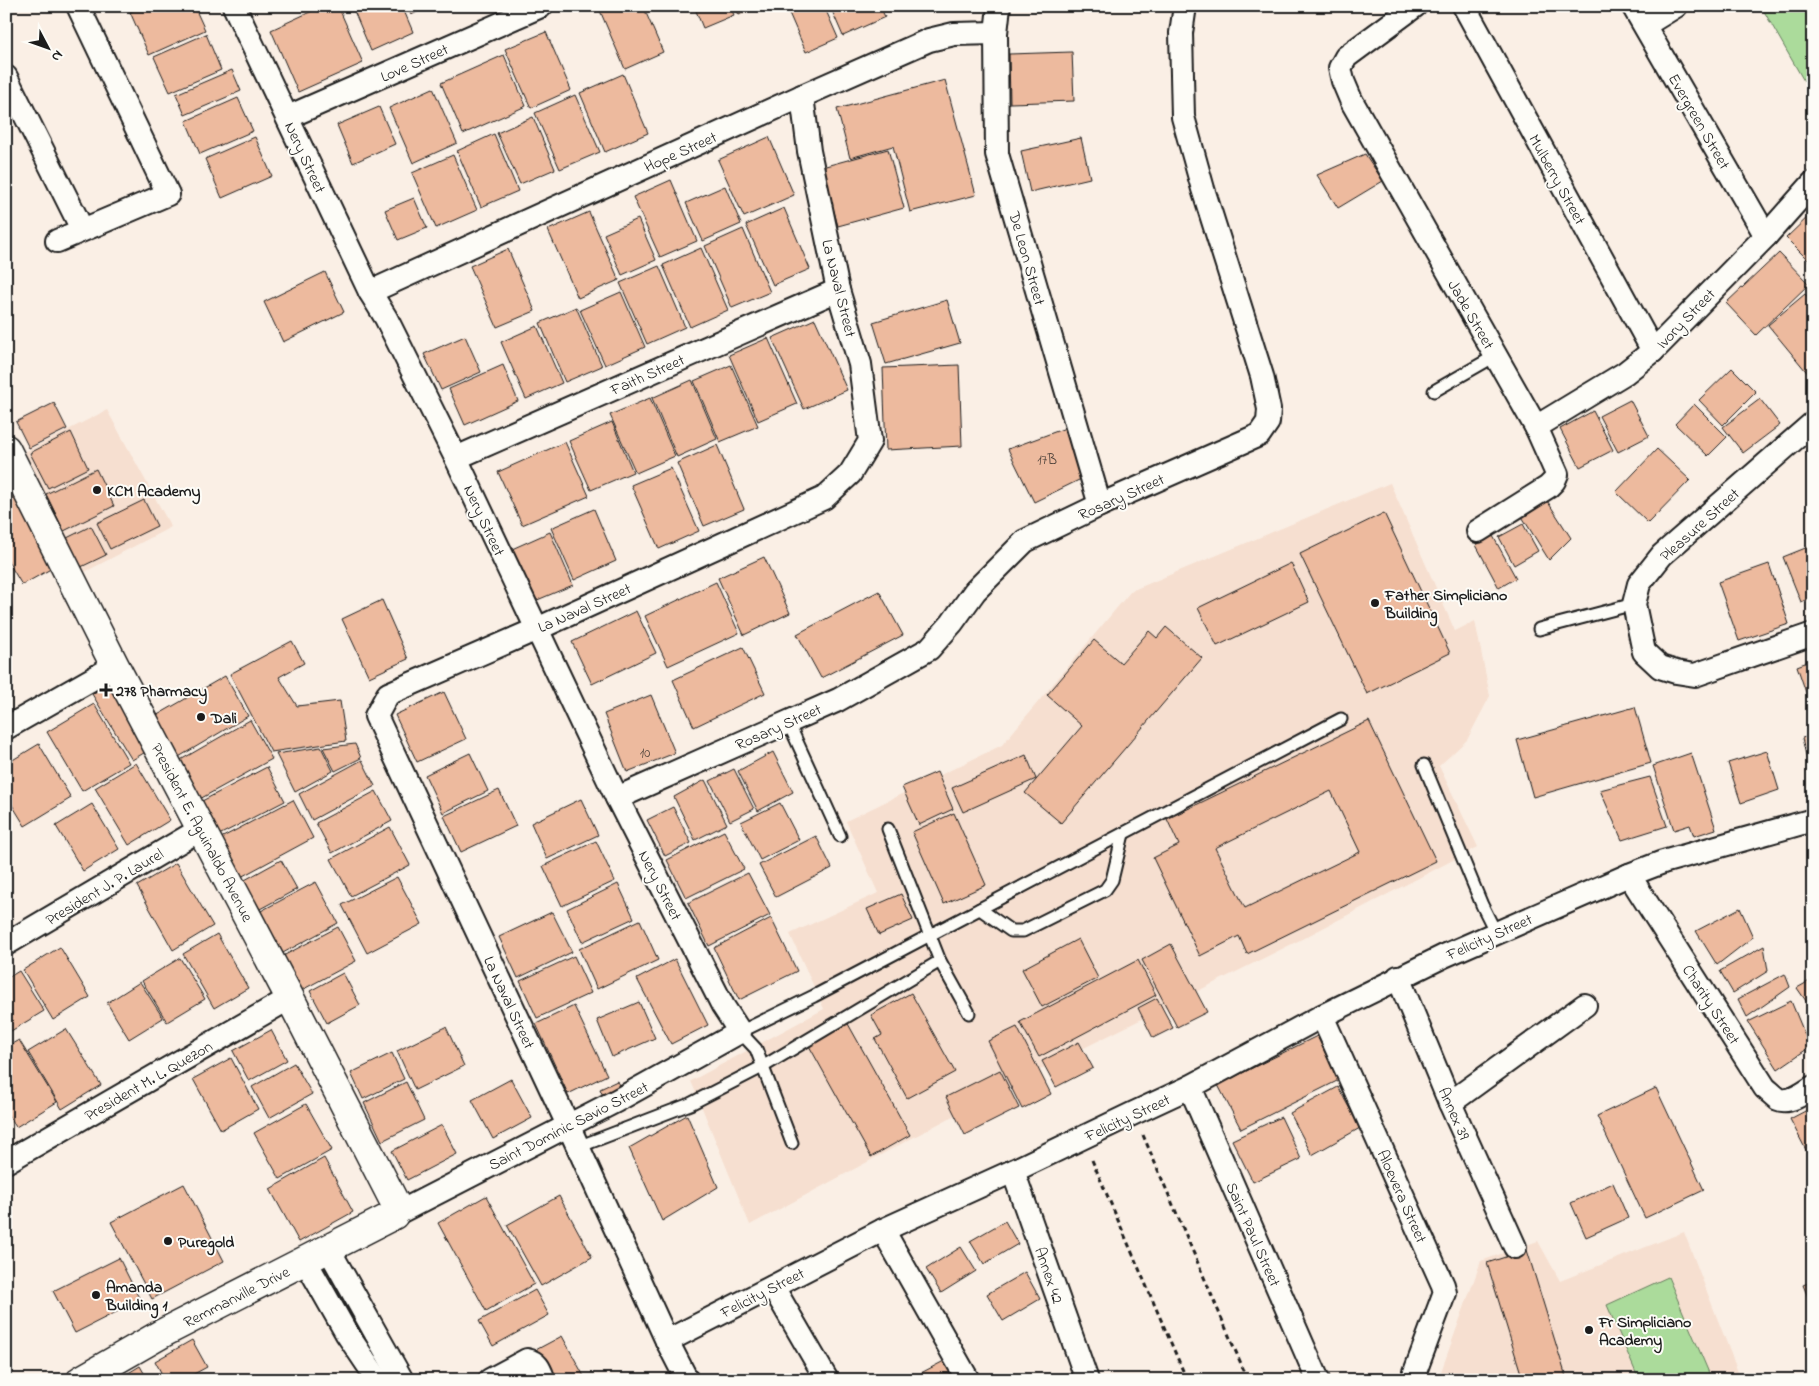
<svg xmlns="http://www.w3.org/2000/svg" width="1819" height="1386" font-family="'Indie Flower',sans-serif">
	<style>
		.built { fill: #f6dfd0 }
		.green { fill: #abdb9b; stroke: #647c5c }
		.building { fill: #edba9e; stroke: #1c1c1c; fill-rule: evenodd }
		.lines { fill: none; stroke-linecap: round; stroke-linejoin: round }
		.service-casing { stroke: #1c1c1c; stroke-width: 15 }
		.minor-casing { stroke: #1c1c1c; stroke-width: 26 }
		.secondary-casing { stroke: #1c1c1c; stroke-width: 31 }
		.path { stroke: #1c1c1c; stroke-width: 3; stroke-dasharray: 5 4; stroke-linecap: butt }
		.service { stroke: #fdfcf7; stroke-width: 11 }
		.minor { stroke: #fdfcf7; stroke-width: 22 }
		.secondary { stroke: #fdfcf7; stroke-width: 28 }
		.poi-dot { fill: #1c1c1c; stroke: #fdfcf7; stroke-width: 2 }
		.labels { text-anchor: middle; stroke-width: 4; stroke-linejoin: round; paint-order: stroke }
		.number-label { font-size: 14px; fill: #50443c }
		.street-label { font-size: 16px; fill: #1c1c1c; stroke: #fdfcf7 }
		.poi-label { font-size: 16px; font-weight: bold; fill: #1c1c1c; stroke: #fdfcf7; text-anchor: start }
	</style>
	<rect width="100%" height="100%" fill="#faefe5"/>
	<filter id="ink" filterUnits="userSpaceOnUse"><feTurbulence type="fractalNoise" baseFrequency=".02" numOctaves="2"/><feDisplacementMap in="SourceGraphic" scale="10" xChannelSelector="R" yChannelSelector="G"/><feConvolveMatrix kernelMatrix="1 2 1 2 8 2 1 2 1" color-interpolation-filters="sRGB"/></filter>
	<g filter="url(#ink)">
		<g class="built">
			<polygon points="107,410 171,527 83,573 25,452"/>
			<polygon points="1390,483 1455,631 1475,621 1490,696 1467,740 1439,766 1478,847 1298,941 1026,1077 750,1225 691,1081 824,1009 790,934 878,893 846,821 1002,745 1131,591"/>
			<polygon points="1684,1232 1741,1380 1438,1380 1481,1261 1538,1241 1560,1281"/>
		</g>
		<g class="green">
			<polygon points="1761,6 1813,6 1813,76 1804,81"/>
			<polygon points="1668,1277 1712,1380 1639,1380 1607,1305"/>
		</g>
		<g class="building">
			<polygon points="142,6 194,6 205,30 149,55 130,12"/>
			<polygon points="323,6 338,6 363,63 298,92 271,30"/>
			<polygon points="352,6 402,6 413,32 371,51"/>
			<polygon points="407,6 430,6 411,15"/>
			<polygon points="598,6 643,6 663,52 625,69"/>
			<polygon points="694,6 730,6 734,15 703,28"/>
			<polygon points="735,6 757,6 739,15"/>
			<polygon points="786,6 824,6 838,38 806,52"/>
			<polygon points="830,6 880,6 885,17 843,36"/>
			<polygon points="546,32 571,90 531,108 505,49"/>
			<polygon points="206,34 221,70 170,92 154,57"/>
			<polygon points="1072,52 1074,101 1010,103 1009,54"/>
			<polygon points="504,55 526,106 463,134 441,83"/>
			<polygon points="232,70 241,91 185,115 176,94"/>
			<polygon points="623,74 648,133 605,152 580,93"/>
			<polygon points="945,80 976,195 910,212 893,146 850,158 837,109"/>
			<polygon points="433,88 457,143 413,163 389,108"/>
			<polygon points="575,95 600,152 560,169 535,113"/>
			<polygon points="238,98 253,131 200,154 186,121"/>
			<polygon points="379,107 395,144 353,163 337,125"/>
			<polygon points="533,117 555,169 520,184 497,133"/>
			<polygon points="494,134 518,191 481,207 457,151"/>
			<polygon points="255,137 272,176 222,198 205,159"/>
			<polygon points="769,137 794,195 744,217 718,160"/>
			<polygon points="1081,138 1090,178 1030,192 1021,151"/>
			<polygon points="888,149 904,208 838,226 822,167"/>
			<polygon points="1365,154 1383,181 1338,208 1317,175"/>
			<polygon points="453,155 477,210 436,228 412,173"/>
			<polygon points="671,180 697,241 660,257 633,197"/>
			<polygon points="725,186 741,224 703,241 686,203"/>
			<polygon points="414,198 427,228 398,240 385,210"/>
			<polygon points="784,208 810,269 773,285 746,225"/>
			<polygon points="589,212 619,280 578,298 548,230"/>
			<polygon points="1812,213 1813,214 1813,265 1786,238"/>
			<polygon points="638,219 656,260 622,275 604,234"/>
			<polygon points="743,229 770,292 732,308 705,246"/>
			<polygon points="701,248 728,310 690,327 663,265"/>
			<polygon points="508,249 535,311 497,327 470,266"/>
			<polygon points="1779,253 1809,284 1756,335 1726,303"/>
			<polygon points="659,266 685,327 647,344 620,283"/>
			<polygon points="325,272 344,312 283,342 264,302"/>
			<polygon points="621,292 645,347 605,365 580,310"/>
			<polygon points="1805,294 1813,303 1813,374 1810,376 1768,325"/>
			<polygon points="947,300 960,343 886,364 873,322"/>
			<polygon points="576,307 602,366 565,382 540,323"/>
			<polygon points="815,319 847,390 804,409 772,338"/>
			<polygon points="537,326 562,383 526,399 501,342"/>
			<polygon points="465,336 481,372 441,390 424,354"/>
			<polygon points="768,338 797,404 758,421 729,355"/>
			<polygon points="503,365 518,401 465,425 449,389"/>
			<polygon points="731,365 758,426 720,442 694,381"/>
			<polygon points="959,365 962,446 886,450 883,368"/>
			<polygon points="1732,368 1756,392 1723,425 1699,400"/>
			<polygon points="692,380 717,439 677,457 652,398"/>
			<polygon points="650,398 675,456 636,473 610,415"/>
			<polygon points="1760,399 1780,425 1743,453 1723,427"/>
			<polygon points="1630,400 1649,436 1618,452 1599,416"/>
			<polygon points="54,403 67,429 29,448 16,422"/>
			<polygon points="1694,404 1727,437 1708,456 1675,424"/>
			<polygon points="1593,411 1613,450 1580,467 1560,429"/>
			<polygon points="612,422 633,472 591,490 569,441"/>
			<polygon points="1071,426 1081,479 1034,502 1008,449"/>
			<polygon points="71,432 88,468 48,488 30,453"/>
			<polygon points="565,442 589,496 522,525 498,472"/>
			<polygon points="717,445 744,509 704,526 677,463"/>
			<polygon points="1657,449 1690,480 1648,523 1616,492"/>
			<polygon points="671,468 699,531 659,549 631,485"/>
			<polygon points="96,469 114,506 64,531 46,494"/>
			<polygon points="6,479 56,566 22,585 6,558"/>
			<polygon points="1546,499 1571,538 1549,560 1521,515"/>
			<polygon points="144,500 157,526 110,549 97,523"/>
			<polygon points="594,509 616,561 574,580 551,528"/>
			<polygon points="1384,513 1450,653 1367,694 1300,554"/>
			<polygon points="1523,524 1538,551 1514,565 1499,537"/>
			<polygon points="91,526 106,555 81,567 67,538"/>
			<polygon points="550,532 573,585 535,601 512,549"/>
			<polygon points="1493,536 1516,578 1499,588 1476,545"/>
			<polygon points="1813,545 1813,597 1801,602 1783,557"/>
			<polygon points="764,557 790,613 744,635 718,578"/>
			<polygon points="1291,563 1309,602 1217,646 1198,608"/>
			<polygon points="1769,564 1789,624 1739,641 1718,582"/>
			<polygon points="716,582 739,633 668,666 645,616"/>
			<polygon points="879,591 903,635 821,678 797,634"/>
			<polygon points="382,600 408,659 369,677 342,619"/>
			<polygon points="636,611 656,653 592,684 572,642"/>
			<polygon points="1166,627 1202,658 1061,823 1025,793 1082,726 1047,695 1094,640 1121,663 1149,631 1157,638"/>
			<polygon points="292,641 304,663 279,677 297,706 340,701 346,741 271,752 230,674"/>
			<polygon points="743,647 765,693 694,727 673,680"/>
			<polygon points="1813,660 1813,710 1812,710 1797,666"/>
			<polygon points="225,676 248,716 177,758 154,717"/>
			<polygon points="114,681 154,747 132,760 92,694"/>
			<polygon points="444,692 466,739 417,762 395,715"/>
			<polygon points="651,695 675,753 627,772 604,714"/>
			<polygon points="94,704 129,763 82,791 47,732"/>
			<polygon points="1635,707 1651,763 1533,797 1517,740"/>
			<polygon points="250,720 272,759 198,800 177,762"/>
			<path d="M1369 721 1436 861 1247 954 1239 936 1200 956 1153 858 1179 845 1167 819ZM1331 791 1360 852 1245 908 1215 848Z"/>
			<polygon points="1813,735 1813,785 1802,738"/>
			<polygon points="39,744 71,798 25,826 6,795 6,764"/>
			<polygon points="355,744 361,758 335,771 323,748"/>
			<polygon points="321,747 333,771 295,792 276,754"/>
			<polygon points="1767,751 1779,790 1741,803 1728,763"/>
			<polygon points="773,752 793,792 758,811 738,771"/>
			<polygon points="470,753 488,791 443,813 425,775"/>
			<polygon points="1691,753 1716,829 1694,836 1690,825 1674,830 1653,766"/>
			<polygon points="1026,755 1036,779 963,812 952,788"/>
			<polygon points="362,760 375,786 312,820 299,794"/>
			<polygon points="136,763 170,820 129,845 95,788"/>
			<polygon points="267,767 285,801 219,835 202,801"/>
			<polygon points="734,769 754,809 730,821 710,781"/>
			<polygon points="937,772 953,809 919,825 902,787"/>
			<polygon points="1650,777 1667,826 1622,840 1600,790"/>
			<polygon points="705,780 727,824 695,840 674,797"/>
			<polygon points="499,790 516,826 461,852 444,816"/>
			<polygon points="376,791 392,821 332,853 316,823"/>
			<polygon points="581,799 598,835 547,859 531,823"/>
			<polygon points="293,800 313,838 239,878 219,839"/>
			<polygon points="780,803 799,840 760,860 741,822"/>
			<polygon points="92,804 119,849 83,871 56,826"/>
			<polygon points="673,807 691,843 665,856 647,820"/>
			<polygon points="954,813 986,885 944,904 912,832"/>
			<polygon points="390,827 410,865 351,896 331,859"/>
			<polygon points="724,831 744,869 686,898 667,860"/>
			<polygon points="816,836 832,868 776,897 759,865"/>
			<polygon points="596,841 615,881 562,906 543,866"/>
			<polygon points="281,860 297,889 258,910 243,881"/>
			<polygon points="176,863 213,926 173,950 137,886"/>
			<polygon points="748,873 770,915 709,946 688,903"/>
			<polygon points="397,877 422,924 367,953 342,905"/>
			<polygon points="316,882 338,923 281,954 259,912"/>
			<polygon points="618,884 634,918 582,942 567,909"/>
			<polygon points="901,894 913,920 879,935 867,909"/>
			<polygon points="1740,908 1753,937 1717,965 1696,931"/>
			<polygon points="552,912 572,952 518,978 499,937"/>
			<polygon points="771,918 797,971 739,1000 714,948"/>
			<polygon points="640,920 658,960 597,989 579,949"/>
			<polygon points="338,927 356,961 300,991 283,956"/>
			<polygon points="217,934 248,988 214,1008 183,954"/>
			<polygon points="1078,939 1098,978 1042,1007 1022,969"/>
			<polygon points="1171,944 1207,1012 1177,1027 1142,960"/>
			<polygon points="1764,946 1768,971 1733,993 1720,971"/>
			<polygon points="60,947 90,997 53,1020 23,970"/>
			<polygon points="574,956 591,993 537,1018 520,981"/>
			<polygon points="180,958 205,999 167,1022 142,981"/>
			<polygon points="675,959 708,1025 671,1044 637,979"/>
			<polygon points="1138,960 1156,995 1039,1057 1020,1022"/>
			<polygon points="19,971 44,1011 6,1034 6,979"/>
			<polygon points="343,973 360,1005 327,1023 310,991"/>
			<polygon points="1785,974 1790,987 1747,1017 1738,999"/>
			<polygon points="1813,979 1813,1011 1797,988"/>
			<polygon points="140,982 163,1018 129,1039 107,1003"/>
			<polygon points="911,993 955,1072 907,1098 875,1039 882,1035 871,1015"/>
			<polygon points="1157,998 1173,1028 1153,1038 1138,1008"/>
			<polygon points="1791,1001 1810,1047 1778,1069 1748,1022"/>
			<polygon points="639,1002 655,1038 612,1057 597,1020"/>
			<polygon points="574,1006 607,1075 568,1094 536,1024"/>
			<polygon points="847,1022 910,1135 871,1157 808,1044"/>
			<polygon points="446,1027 464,1066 415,1090 397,1051"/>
			<polygon points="1017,1027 1051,1094 1022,1109 988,1041"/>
			<polygon points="66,1029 101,1085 62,1109 28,1052"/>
			<polygon points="271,1030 287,1060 249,1081 233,1051"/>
			<polygon points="1317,1036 1339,1080 1241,1129 1218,1085"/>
			<polygon points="19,1040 57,1102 16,1127 6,1112 6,1047"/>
			<polygon points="1079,1042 1093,1068 1056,1087 1042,1061"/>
			<polygon points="392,1053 404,1079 363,1099 351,1073"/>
			<polygon points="231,1058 258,1109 221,1130 193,1079"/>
			<polygon points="294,1063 312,1094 269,1118 252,1087"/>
			<polygon points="1000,1070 1019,1108 965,1135 946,1097"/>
			<polygon points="511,1079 532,1118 493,1139 472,1100"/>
			<polygon points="617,1081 628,1106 611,1114 600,1089"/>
			<polygon points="406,1082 424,1120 382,1141 364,1103"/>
			<polygon points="1338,1087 1360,1128 1312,1155 1290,1113"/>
			<polygon points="1656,1088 1704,1190 1645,1218 1597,1116"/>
			<polygon points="306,1104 332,1150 280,1179 254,1133"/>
			<polygon points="1813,1107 1813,1152 1808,1154 1790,1119"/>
			<polygon points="687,1115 718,1187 662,1221 629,1148"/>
			<polygon points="1281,1117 1301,1159 1253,1182 1232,1140"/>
			<polygon points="442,1125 457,1154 407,1180 392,1151"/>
			<polygon points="324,1158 353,1212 299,1242 270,1189"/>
			<polygon points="1613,1183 1628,1218 1586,1237 1571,1203"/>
			<polygon points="184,1184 224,1261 152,1299 111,1222"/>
			<polygon points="486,1196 534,1284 486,1311 438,1223"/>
			<polygon points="559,1196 592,1257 541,1286 507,1225"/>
			<polygon points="1005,1221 1018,1244 984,1264 970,1241"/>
			<polygon points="961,1247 976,1271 941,1293 926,1269"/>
			<polygon points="1527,1250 1567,1380 1523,1380 1487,1263"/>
			<polygon points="119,1258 140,1300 75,1333 53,1291"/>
			<polygon points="1025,1272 1040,1299 1003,1321 987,1294"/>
			<polygon points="1813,1281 1813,1309 1803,1285"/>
			<polygon points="535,1290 549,1315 493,1346 479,1321"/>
			<polygon points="562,1336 586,1380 547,1380 532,1352"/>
			<polygon points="192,1340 207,1367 183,1380 165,1380 155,1361"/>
			<polygon points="944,1361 954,1380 924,1380 921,1373"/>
			<polygon points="140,1366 148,1380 117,1380"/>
		</g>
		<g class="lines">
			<g class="service-casing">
				<g id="service">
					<polyline points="1434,391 1495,356"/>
					<polyline points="1539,629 1634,604"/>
					<polyline points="788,722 840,836"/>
					<polyline points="1424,765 1482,905 1496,933"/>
					<polyline points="888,829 940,961 969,1013"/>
					<polyline points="980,909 1011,931 1023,931 1105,890 1112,880 1123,834"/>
					<polyline points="792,1143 756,1049 740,1032 814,996 1341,719"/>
					<polyline points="578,1147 690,1104 764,1066 940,961"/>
				</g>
			</g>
			<g class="minor-casing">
				<g id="minor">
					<polyline points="234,6 370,292 386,318 456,458 617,798 723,1006 740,1032 616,1101 394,1215"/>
					<polyline points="999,6 996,33 997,154 1100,505"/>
					<polyline points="1415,6 1346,57 1340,68 1343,81 1351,100 1536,427 1557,474 1554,481 1548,487 1478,531"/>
					<polyline points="1464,6 1653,351"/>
					<polyline points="1633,6 1766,236"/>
					<polyline points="1645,25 1676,6"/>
					<polyline points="6,77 82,229"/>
					<polyline points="288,117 541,6"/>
					<polyline points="57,241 168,194 78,6"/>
					<polyline points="370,292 802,96 929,40 954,34 996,33"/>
					<polyline points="1813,423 1662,555 1639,584 1634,604 1644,652 1660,667 1676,672 1695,675 1813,634"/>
					<polyline points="1536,427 1625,373 1653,351 1766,236 1813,183"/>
					<polyline points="456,458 838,290"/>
					<polyline points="6,728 115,666"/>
					<polyline points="617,798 838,700 929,649 952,623 975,591 1025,541 1100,505 1259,435 1268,422 1269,409 1262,376 1203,189 1183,117 1181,33 1185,6"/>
					<path d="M1629 875 1765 1088C1769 1091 1774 1096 1778 1099 1789 1104 1804 1093 1813 1087"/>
					<polyline points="6,944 201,829"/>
					<polyline points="1398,977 1450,1103 1515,1247"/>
					<polyline points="1322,1016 1443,1285 1445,1293 1443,1297 1412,1380"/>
					<polyline points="1190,1087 1318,1380"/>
					<polyline points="1450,1103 1585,1005"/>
					<polyline points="6,1162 290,998"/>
					<polyline points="1013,1171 1087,1380"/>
					<polyline points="883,1230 968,1380"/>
					<polyline points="328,1248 402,1380"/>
					<polyline points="305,1260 347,1334 378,1380"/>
					<polyline points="773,1287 827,1380"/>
					<polyline points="667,1341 883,1230 1013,1171 1134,1113 1190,1087 1322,1016 1444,956 1629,875 1663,862 1813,820"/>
					<path d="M490 1380 527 1360C538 1362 540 1370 544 1380"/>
					<polyline points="687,1380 667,1341 568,1125 376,716 388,694 537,629 824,498 850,474 870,441 860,364 838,290 809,151 802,96"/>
				</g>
			</g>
			<g class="secondary-casing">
				<polyline id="secondary" points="6,449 115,666 290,998 396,1205 394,1215 163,1333 81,1380"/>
			</g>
			<g class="path">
				<polyline points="1143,1135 1248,1380"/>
				<polyline points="1092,1160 1187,1380"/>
			</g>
			<use href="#service" class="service"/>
			<use href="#minor" class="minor"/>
			<use href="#secondary" class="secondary"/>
		</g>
	</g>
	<g class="poi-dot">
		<circle cx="97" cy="490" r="5"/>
		<circle cx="1375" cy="603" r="5"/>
		<path d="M103.5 682.5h5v5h5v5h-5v5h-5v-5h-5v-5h5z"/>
		<circle cx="201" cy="717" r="5"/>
		<circle cx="168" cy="1241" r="5"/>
		<circle cx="96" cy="1295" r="5"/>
		<circle cx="1589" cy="1330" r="5"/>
	</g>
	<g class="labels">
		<g class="number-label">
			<text x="1047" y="464">17B</text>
			<text x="645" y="757">10</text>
		</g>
		<g class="street-label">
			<text transform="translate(414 62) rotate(-24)" y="6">Love Street</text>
			<text transform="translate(1700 121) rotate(60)" y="6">Evergreen Street</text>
			<text transform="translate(680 151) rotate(-24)" y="6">Hope Street</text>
			<text transform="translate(306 157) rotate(65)" y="6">Nery Street</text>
			<text transform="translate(1558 179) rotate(61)" y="6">Mulberry Street</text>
			<text transform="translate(1028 258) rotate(74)" y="6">De Leon Street</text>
			<text transform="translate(840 288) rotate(76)" y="6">La Naval Street</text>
			<text transform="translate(1472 314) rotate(60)" y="6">Jade Street</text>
			<text transform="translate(1685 318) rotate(-46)" y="6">Ivory Street</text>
			<text transform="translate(647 374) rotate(-24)" y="6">Faith Street</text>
			<text transform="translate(1121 496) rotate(-24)" y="6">Rosary Street</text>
			<text transform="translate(485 520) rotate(65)" y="6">Nery Street</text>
			<text transform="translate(1699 524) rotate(-42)" y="6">Pleasure Street</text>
			<text transform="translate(584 607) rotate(-24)" y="6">La Naval Street</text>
			<text transform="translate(778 726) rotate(-24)" y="6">Rosary Street</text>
			<text transform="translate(203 832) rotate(62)" y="6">President E. Aguinaldo Avenue</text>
			<text transform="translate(661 885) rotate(63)" y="6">Nery Street</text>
			<text transform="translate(104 886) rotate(-31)" y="6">President J. P. Laurel</text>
			<text transform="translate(1489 936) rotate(-24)" y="6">Felicity Street</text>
			<text transform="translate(510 1002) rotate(65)" y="6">La Naval Street</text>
			<text transform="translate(1712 1004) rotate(57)" y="6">Charity Street</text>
			<text transform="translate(148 1080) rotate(-30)" y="6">President M. L. Quezon</text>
			<text transform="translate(1455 1113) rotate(66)" y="6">Annex 39</text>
			<text transform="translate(1127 1117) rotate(-25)" y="6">Felicity Street</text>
			<text transform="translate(568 1125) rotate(-27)" y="6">Saint Dominic Savio Street</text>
			<text transform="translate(1403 1196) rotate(66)" y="6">Aloevera Street</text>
			<text transform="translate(1254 1234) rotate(66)" y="6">Saint Paul Street</text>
			<text transform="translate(1050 1275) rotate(71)" y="6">Annex 42</text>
			<text transform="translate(762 1292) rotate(-27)" y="6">Felicity Street</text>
			<text transform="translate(236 1296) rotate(-27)" y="6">Remmanville Drive</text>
		</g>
		<g class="poi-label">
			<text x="107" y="496">KCM Academy</text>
			<text x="1385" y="600">Father Simpliciano<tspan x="1385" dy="18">Building</tspan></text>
			<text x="116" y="696">278 Pharmacy</text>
			<text x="211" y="723">Dali</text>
			<text x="178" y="1247">Puregold</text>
			<text x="106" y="1292">Amanda<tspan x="106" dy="18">Building 1</tspan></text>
			<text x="1599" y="1327">Fr Simpliciano<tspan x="1599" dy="18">Academy</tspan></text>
		</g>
	</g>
	<rect width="1819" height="1386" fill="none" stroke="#fdfcf7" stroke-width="25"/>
	<rect x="12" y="12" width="1794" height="1361" fill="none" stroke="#1c1c1c" stroke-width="2" filter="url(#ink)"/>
	<g transform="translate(48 48) rotate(131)" stroke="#fdfcf7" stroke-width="4" paint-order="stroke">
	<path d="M0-4L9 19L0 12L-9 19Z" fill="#1c1c1c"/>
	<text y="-8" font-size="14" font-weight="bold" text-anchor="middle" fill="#1c1c1c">N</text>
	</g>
</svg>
